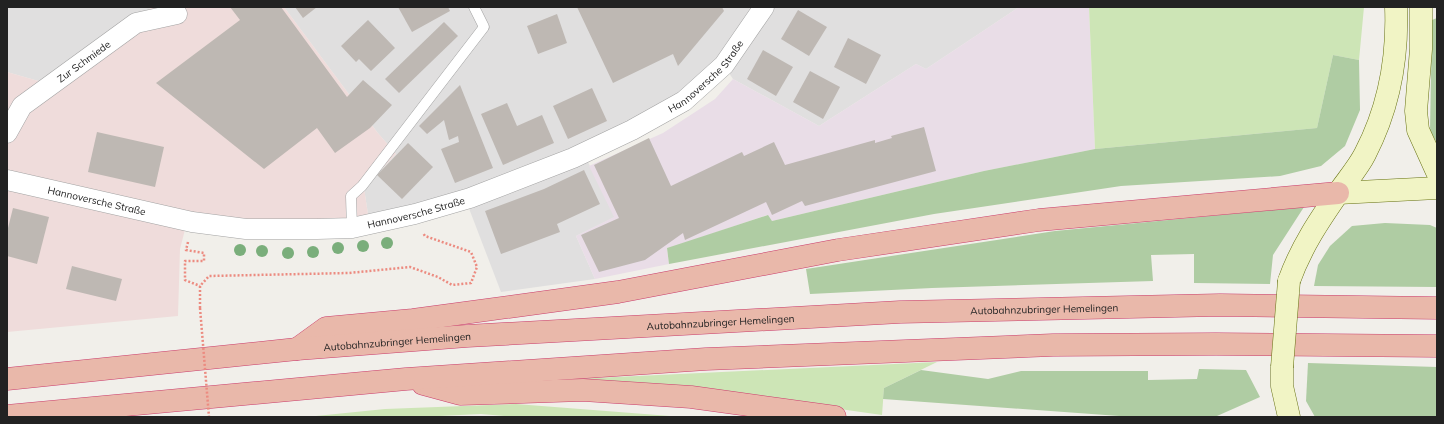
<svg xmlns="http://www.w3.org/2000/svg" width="1444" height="424" font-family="Mulish,sans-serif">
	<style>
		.residential { fill: #e0dfdf }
		.commercial { fill: #efdcdb }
		.industrial { fill: #e9dde7 }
		.grass { fill: #cde5b6 }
		.forest { fill: #afcca3 }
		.building { fill: #beb8b3 }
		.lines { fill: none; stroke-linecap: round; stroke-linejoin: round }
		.service-casing { stroke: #a3a3a3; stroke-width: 11 }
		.minor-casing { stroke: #a3a3a3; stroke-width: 21 }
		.secondary-casing { stroke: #667111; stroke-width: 23 }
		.trunk-casing { stroke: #ca3c6c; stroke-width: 23 }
		.path { stroke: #ec8b80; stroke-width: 2.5; stroke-dasharray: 2 2; stroke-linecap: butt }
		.service { stroke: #fff; stroke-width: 10 }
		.minor { stroke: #fff; stroke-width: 20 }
		.secondary { stroke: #f1f4c5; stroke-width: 22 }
		.trunk { stroke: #e9b8aa; stroke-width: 22 }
		.secondary-bridge-casing { stroke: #667111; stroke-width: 23; stroke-linecap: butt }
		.path-bridge { stroke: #ec8b80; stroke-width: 2.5; stroke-dasharray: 2 2; stroke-linecap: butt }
		.secondary-bridge { stroke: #f1f4c5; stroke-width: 22 }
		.tree { fill: #7aae7b }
		.labels { text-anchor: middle; stroke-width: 3; stroke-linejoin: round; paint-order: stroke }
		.street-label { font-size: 10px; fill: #222; stroke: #fff }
	</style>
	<rect width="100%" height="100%" fill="#f1efea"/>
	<g class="residential">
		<polygon points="7,7 152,7 49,84 7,72"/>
		<polygon points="284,7 1019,7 926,69 916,64 819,126 733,79 725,67 585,156 615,217 576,236 595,279 501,292 465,198 369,221 364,188 396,154 377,132"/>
	</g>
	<polygon class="commercial" points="152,7 284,7 377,132 396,154 364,188 369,221 188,218 180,249 178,316 7,332 7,72 49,84"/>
	<polygon class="industrial" points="1019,7 1089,7 1095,149 984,171 772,221 767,215 667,249 669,264 595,279 576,236 614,217 589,166 663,133 715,99 733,79 819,126 916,64 926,69"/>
	<g class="grass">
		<polygon points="1089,7 1364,7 1359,60 1333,55 1317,128 1095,149"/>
		<polygon points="937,362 884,388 882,415 712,391 575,382 574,379"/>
		<polygon points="516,404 683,417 515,417 481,414 419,417 306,417 385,409"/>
	</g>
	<g class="forest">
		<polygon points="1437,18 1437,143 1430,131 1432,20"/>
		<polygon points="1333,55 1359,60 1360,110 1345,146 1321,166 1280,176 1121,186 934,214 669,264 667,248 768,215 772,221 984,171 1095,149 1317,128"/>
		<polygon points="1304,207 1273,255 1270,284 1194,283 1194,254 1151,255 1153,281 932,288 810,294 806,269 1055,231"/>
		<polygon points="1385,223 1430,225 1437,228 1437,287 1314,286 1318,265 1330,246 1352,226"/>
		<polygon points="1308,363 1437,367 1437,417 1315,417 1306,401"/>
		<polygon points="1199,369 1246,370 1260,397 1217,416 1176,417 1133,417 883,399 884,388 921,370 988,379 1021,371 1148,371 1148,380 1197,379"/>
	</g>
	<g class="building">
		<polygon points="230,7 281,7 347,97 363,80 392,105 370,128 335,153 317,128 264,169 156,83 240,20"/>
		<polygon points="295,7 317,7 303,18"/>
		<polygon points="398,7 448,7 450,11 412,32"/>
		<polygon points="577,7 722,7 724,11 678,66 673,54 613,83"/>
		<polygon points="798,10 827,27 809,56 781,39"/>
		<polygon points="557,14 567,43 538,54 527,26"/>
		<polygon points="368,20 395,48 371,71 359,59 356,62 341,46"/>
		<polygon points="444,22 458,36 399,93 385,79"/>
		<polygon points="848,38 881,55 866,84 834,67"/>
		<polygon points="763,50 793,67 776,96 747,79"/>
		<polygon points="810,71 840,87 823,119 793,102"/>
		<polygon points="460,85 493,168 455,183 441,149 459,142 458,136 449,140 444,120 427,134 419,126"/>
		<polygon points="592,88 607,121 568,139 553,106"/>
		<polygon points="507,103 517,126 542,115 554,143 503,165 481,114"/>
		<polygon points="924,127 936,171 805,206 802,201 772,215 766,202 685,240 683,233 645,260 599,272 581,235 619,218 594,165 649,138 671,186 742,152 744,156 774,142 785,165 875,140 875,143 892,138 891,136"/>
		<polygon points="97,132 164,147 155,187 88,172"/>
		<polygon points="408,143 433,167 402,199 377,175"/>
		<polygon points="584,170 600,204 557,224 560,232 501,254 485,211 544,189"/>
		<polygon points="13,208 49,217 37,264 7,256 7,232"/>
		<polygon points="72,266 122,279 116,301 66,289"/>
	</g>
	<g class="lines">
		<g class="service-casing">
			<polyline id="service" points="352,228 351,196 362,186 484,27 474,7"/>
		</g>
		<g class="minor-casing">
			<g id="minor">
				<path id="s1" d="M7 133 22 106 136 23 177 14"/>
				<path id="s2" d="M7 180 192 222 246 229H317L352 228 415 214 470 198 573 158 632 130 684 101 724 65 764 7"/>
			</g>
		</g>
		<g class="secondary-casing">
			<g id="secondary">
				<polyline points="1421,7 1421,49 1416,111 1418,130 1437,172"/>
				<polyline points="1338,193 1437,188"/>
				<path d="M1289 281C1301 247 1320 219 1341 189 1349 178 1359 166 1365 154 1389 108 1398 58 1396 7"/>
				<polyline points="1282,367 1282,386 1289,417"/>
			</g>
		</g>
		<g class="trunk-casing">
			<g id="trunk">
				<polyline points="297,349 326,328 413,320 618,292 838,250 1039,220 1338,193"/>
				<path id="s3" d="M7 379 297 349 467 336 900 312 1220 305 1437 308"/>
				<polyline points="423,384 460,394 583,390 691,397 835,417"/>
				<polyline points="7,416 406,379 706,359 1053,345 1216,344 1437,346"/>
			</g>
		</g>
		<g class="path">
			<polyline points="188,242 186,250 204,253 204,261 185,261 185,280 200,286"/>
			<polyline points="200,308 200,286 209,276 349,273 410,267 438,277 452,285 471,283 477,267 471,252 425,236 423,233"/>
		</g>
		<use href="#service" class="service"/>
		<use href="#minor" class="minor"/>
		<use href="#secondary" class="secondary"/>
		<use href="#trunk" class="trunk"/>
		<g class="secondary-bridge-casing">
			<polyline id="secondary-bridge" points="1282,367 1289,281"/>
		</g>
		<polyline class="path-bridge" points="200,308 209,417"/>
		<use href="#secondary-bridge" class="secondary-bridge"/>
	</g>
	<g class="tree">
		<circle cx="387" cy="243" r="6"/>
		<circle cx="363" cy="246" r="6"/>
		<circle cx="338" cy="248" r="6"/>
		<circle cx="240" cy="250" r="6"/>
		<circle cx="262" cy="251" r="6"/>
		<circle cx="313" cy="252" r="6"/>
		<circle cx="288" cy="253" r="6"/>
	</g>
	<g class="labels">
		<g class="street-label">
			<text dy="4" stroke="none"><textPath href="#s1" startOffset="107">Zur Schmiede</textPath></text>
			<text dy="4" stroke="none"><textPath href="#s2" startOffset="740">Hannoversche Straße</textPath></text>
			<text dy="4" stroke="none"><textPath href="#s2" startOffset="92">Hannoversche Straße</textPath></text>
			<text dy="4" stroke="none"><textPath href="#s2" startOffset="416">Hannoversche Straße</textPath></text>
			<text dy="4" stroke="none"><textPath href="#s3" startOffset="1040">Autobahnzubringer Hemelingen</textPath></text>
			<text dy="4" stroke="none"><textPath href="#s3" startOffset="716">Autobahnzubringer Hemelingen</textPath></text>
			<text dy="4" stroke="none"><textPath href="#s3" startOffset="392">Autobahnzubringer Hemelingen</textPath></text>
		</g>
	</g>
	<rect width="1444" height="424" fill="none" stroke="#222222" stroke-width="16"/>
</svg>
